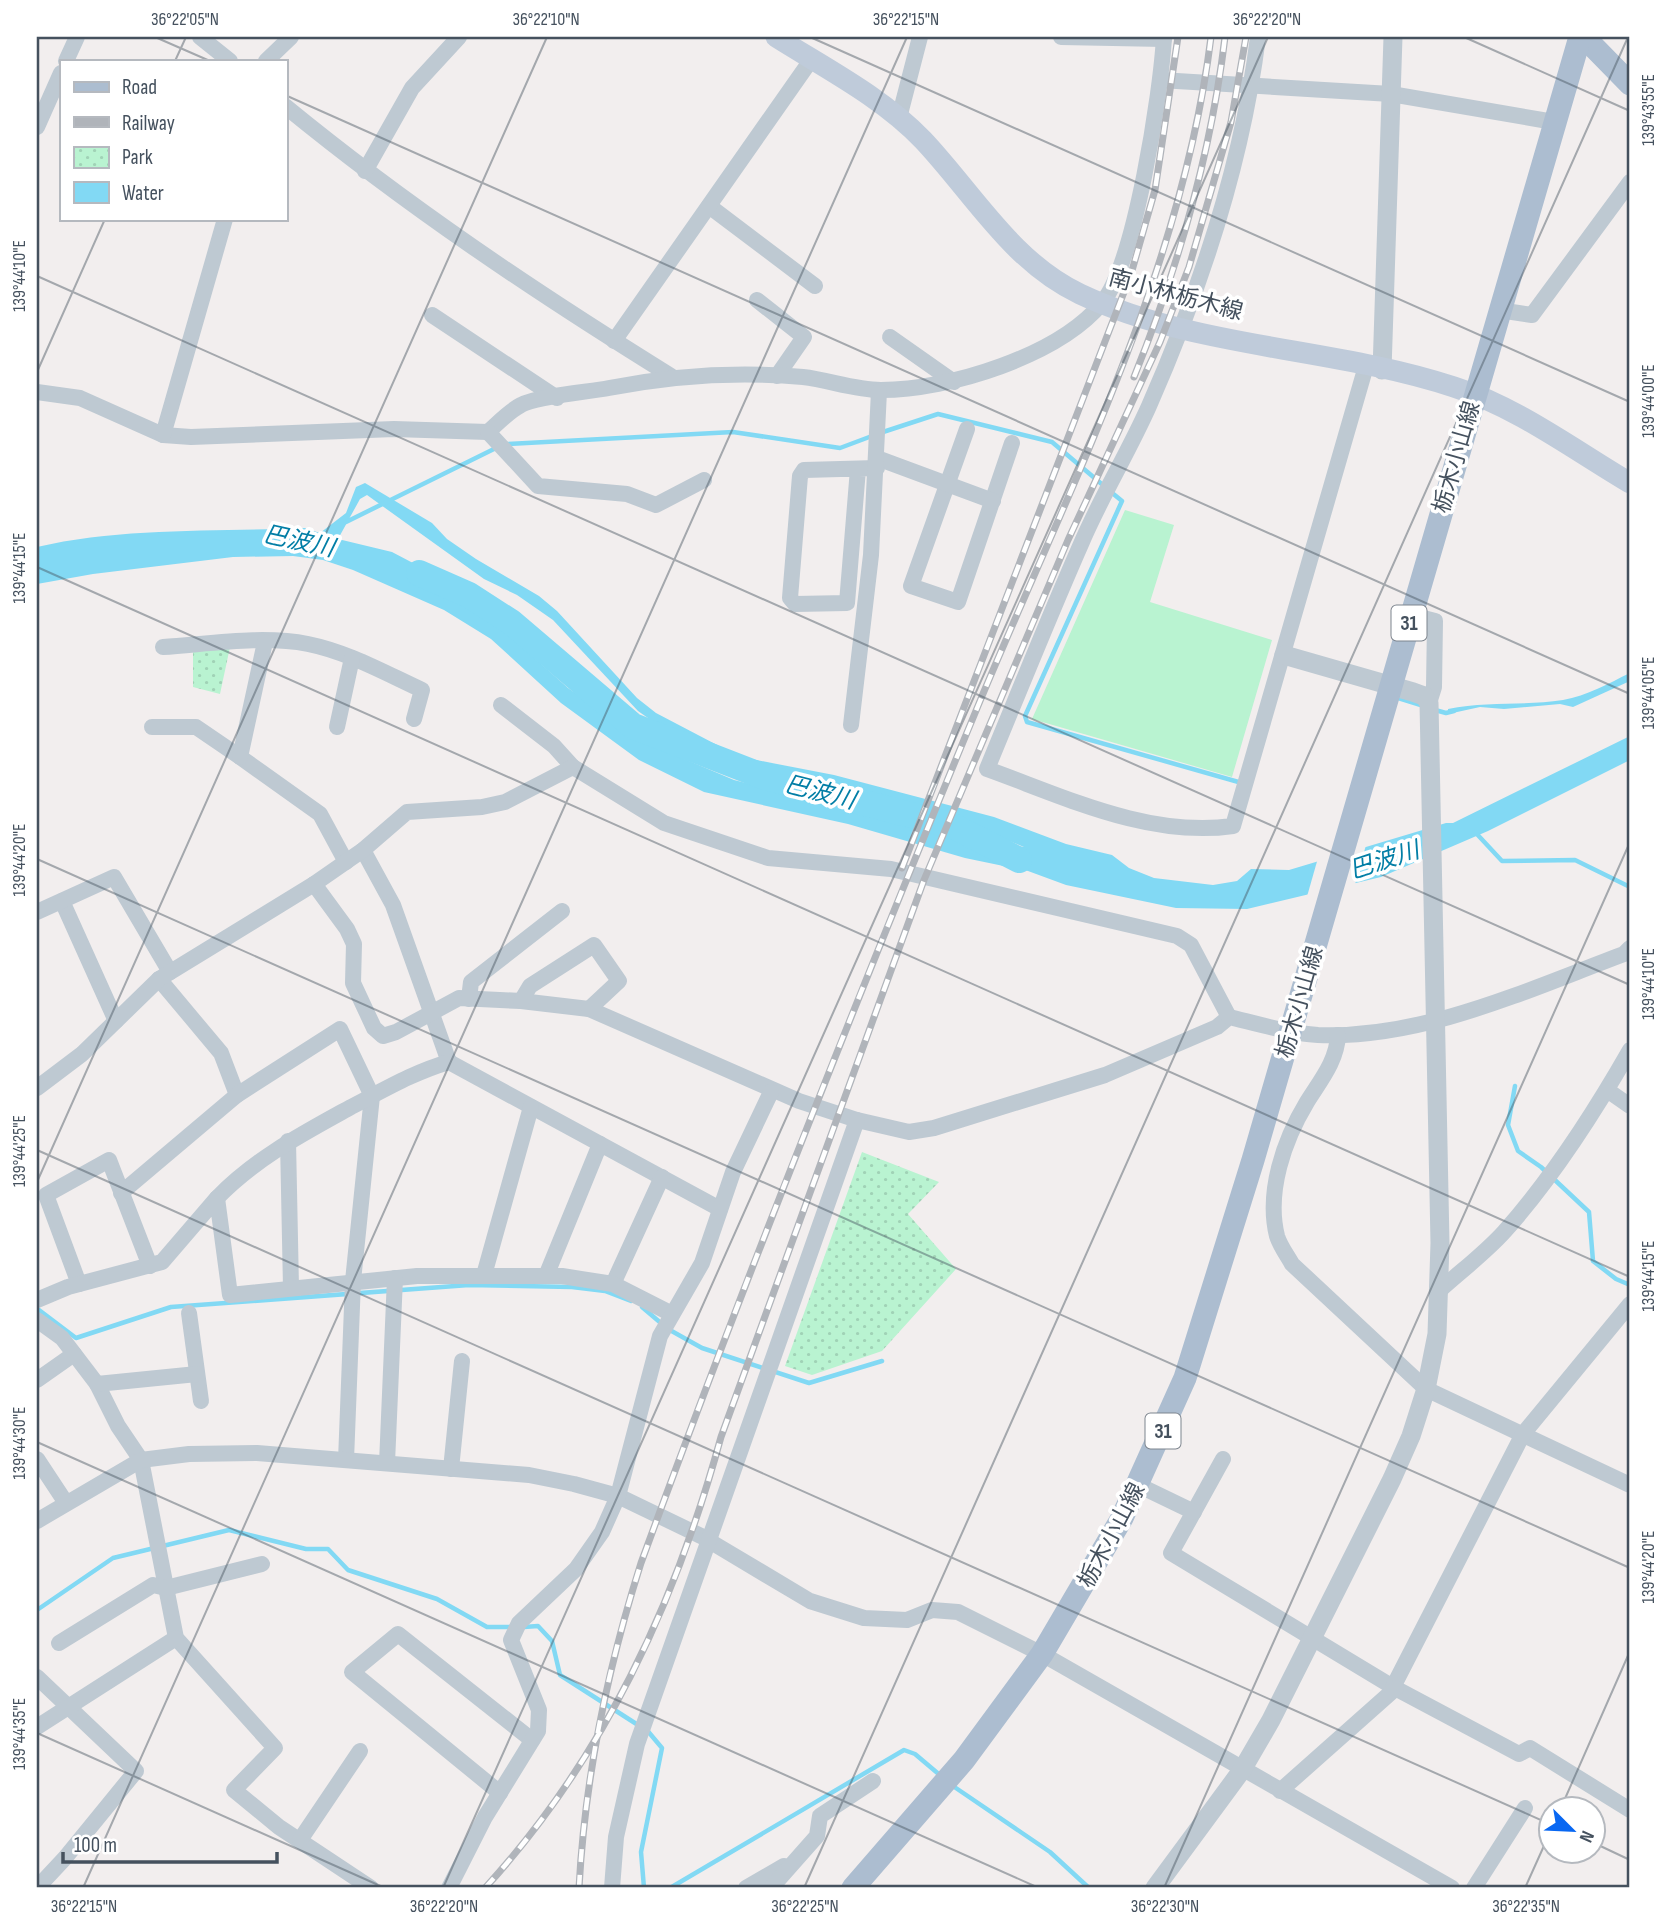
<svg xmlns="http://www.w3.org/2000/svg" width="1667" height="1925" font-family="'Sofia Sans Condensed','Noto Sans JP',sans-serif">
	<style>
		.green { fill: #b9f3d1 }
		.park { fill: url(#park-dots) }
		.water { fill: #82d9f4; fill-rule: evenodd }
		.pier { fill: #f2eeee }
		.lines { fill: none; stroke-linecap: round; stroke-linejoin: round }
		.stream { stroke: #82d9f4; stroke-width: 4.5 }
		.river { stroke: #82d9f4; stroke-width: 26 }
		.minor { stroke: #bec9d2; stroke-width: 16 }
		.tertiary { stroke: #bec9d2; stroke-width: 19 }
		.secondary { stroke: #bfcbda; stroke-width: 21 }
		.primary { stroke: #acbdd0; stroke-width: 23 }
		.rail-casing { stroke: #b0b4ba; stroke-width: 7 }
		.rail { stroke: #fff; stroke-width: 4.5; stroke-dasharray: 13; stroke-linecap: butt }
		.ticks { fill: none; stroke: #45515e; stroke-width: 2; stroke-opacity: 0.45 }
		.labels { text-anchor: middle; stroke-width: 7; stroke-linejoin: round; paint-order: stroke }
		.shield { fill: #fff; stroke: #7d858e; stroke-width: 2 }
		.shield-label { font-size: 21px; font-weight: bold; fill: #45515e }
		.street-label { font-size: 23px; fill: #45515e; stroke: #fff }
		.water-label { font-size: 24px; font-style: italic; fill: #027ea6; stroke: #fff }
		.neatline { fill: none; stroke: #45515e; stroke-width: 2.5 }
		.ticks-label { font-size: 18px; text-anchor: middle; fill: #45515e }
	</style>
	<defs>
		<pattern id="park-dots" width="8" height="8" patternUnits="userSpaceOnUse" patternTransform="scale(1.75)"><rect width="8" height="8" fill="#b9f3d1"/><path d="M2 2h.1M6 6h.1" fill="none" stroke="#a0d2b6" stroke-width="1.8" stroke-linecap="round"/></pattern>
	</defs>
	<rect width="100%" height="100%" fill="#f2eeee"/>
	<polygon class="green" points="1125,510 1174,525 1150,602 1272,640 1232,777 1032,719"/>
	<g class="park">
		<polygon points="230,647 220,694 193,687 193,652"/>
		<polygon points="862,1152 939,1182 908,1214 956,1269 882,1351 812,1375 785,1366"/>
	</g>
	<g class="water">
		<path d="M365 483 432 523 447 539 476 559 539 596 557 611 637 698 656 713 719 746 746 758 834 775 994 817 1066 844 1112 855 1129 868 1154 878 1213 885 1237 881 1251 869 1289 870 1446 823H1453L1630 736V760L1488 831 1381 877 1247 909 1176 908 1066 885 1028 871 965 858 848 824 704 792 639 760 561 703 491 639 444 610 353 570 323 560 293 556 233 557 93 574 37 584V547C123 527 216 532 305 528L320 533 346 513 356 487ZM367 495 484 579 517 595 553 620 638 711 685 744 763 775 862 796 984 831 1024 847 977 841 734 780 675 755 625 728 568 688 474 604 432 573 392 552 338 539 360 499Z"/>
		<path d="M1630 673V681L1573 707 1560 704 1504 709 1480 707 1448 714V709C1486 701 1525 706 1563 700 1587 696 1609 683 1630 673Z"/>
	</g>
	<polygon class="pier" points="1366,845 1354,888 1306,900 1318,858"/>
	<g class="lines">
		<g class="stream">
			<polyline points="880,433 938,414 1052,442 1104,486"/>
			<polyline points="507,444 733,432 840,448 872,436"/>
			<polyline points="1111,492 1122,501 1025,716 1027,722 1242,783"/>
			<polyline points="346,522 498,447"/>
			<polyline points="1395,697 1424,706"/>
			<polyline points="1435,710 1446,713 1454,711"/>
			<polyline points="1475,832 1502,861 1575,860 1630,887"/>
			<polyline points="1515,1086 1508,1125 1518,1151 1541,1167 1589,1212 1593,1261 1616,1279 1630,1285"/>
			<polyline points="642,1307 662,1324"/>
			<polyline points="37,1314 39,1310 76,1338 171,1307 469,1285 572,1287 605,1291 631,1301"/>
			<polyline points="668,1329 702,1348 809,1383 882,1361"/>
			<polyline points="37,1610 113,1558 229,1530 306,1549 328,1549 348,1570 437,1599 487,1627 511,1627"/>
			<polyline points="524,1627 538,1626 552,1641 560,1675 638,1725"/>
			<polyline points="950,1784 1050,1852 1089,1888"/>
			<polyline points="644,1888 641,1852 662,1748 646,1729"/>
			<polyline points="670,1888 904,1750 915,1754 941,1776"/>
		</g>
		<polyline class="river" points="419,573 469,595 511,622 633,726 765,777 953,826 1019,860"/>
		<g class="minor">
			<polyline points="200,37 230,61"/>
			<polyline points="1061,37 1164,39"/>
			<path d="M1258 37C1242 165 1201 288 1149 406 1128 453 1101 497 1081 544 1048 619 1018 694 987 769 1065 797 1149 838 1233 826L1366 366"/>
			<polyline points="66,61 77,37"/>
			<polyline points="266,61 291,37"/>
			<polyline points="1160,80 1391,94 1554,122"/>
			<path d="M285 106C407 206 537 293 671 376"/>
			<polyline points="899,118 920,37"/>
			<polyline points="37,127 61,73"/>
			<polyline points="365,171 412,88 459,37"/>
			<polyline points="709,206 815,286"/>
			<polyline points="757,300 804,337 777,376"/>
			<polyline points="1499,310 1532,315 1630,182"/>
			<polyline points="432,315 557,398"/>
			<polyline points="890,337 954,382"/>
			<polyline points="614,341 811,60"/>
			<path d="M37 392 80 398 163 435 191 437 394 429 488 432C498 423 509 411 521 405 538 396 588 392 609 388 675 375 736 371 803 377 829 380 855 390 881 390 949 390 1058 356 1102 303 1135 263 1161 92 1164 37"/>
			<polyline points="967,429 911,586 958,602 1012,443"/>
			<polyline points="488,432 538,486 627,494 656,505 704,480"/>
			<polyline points="163,435 225,219"/>
			<polyline points="877,458 993,501"/>
			<polyline points="858,469 847,603 795,604 790,598 800,476 804,470 877,468"/>
			<polyline points="1412,615 1435,621 1434,687 1429,703"/>
			<path d="M163 647C209 644 262 635 308 644 348 652 385 673 422 690L414 719"/>
			<polyline points="501,705 554,746 573,767"/>
			<polyline points="851,725 871,555 879,391"/>
			<polyline points="152,727 196,727 240,757 320,814 346,862"/>
			<polyline points="337,727 352,658"/>
			<polyline points="240,757 265,642"/>
			<polyline points="363,850 393,905 449,1062"/>
			<path d="M314 884 347 929 354 944 353 983 374 1028 383 1036 396 1032 459 998 521 1001 589 1009 799 1101 857 1120 909 1132 934 1128 1105 1075 1217 1027 1229 1017C1258 1024 1288 1033 1318 1035 1423 1039 1527 990 1624 954L1630 948"/>
			<polyline points="62,901 116,1021"/>
			<polyline points="37,912 114,877 170,972"/>
			<polyline points="159,979 221,1053 237,1095"/>
			<polyline points="469,999 471,982 562,911"/>
			<polyline points="521,1001 530,986 594,945 619,981 589,1009"/>
			<path d="M1338 1035C1337 1061 1320 1081 1307 1102 1284 1140 1266 1192 1277 1236 1280 1246 1287 1255 1292 1264L1426 1389 1630 1485"/>
			<polyline points="37,1088 82,1054 159,979 314,884 363,850 407,812 482,807 505,802 573,767 664,823 768,858 891,869 1177,936 1191,945 1229,1017"/>
			<polyline points="1607,1090 1630,1106"/>
			<polyline points="288,1141 291,1288"/>
			<polyline points="121,1193 237,1095 340,1029 372,1096 353,1281 346,1460"/>
			<path d="M217 1198C256 1158 302 1134 351 1107 384 1090 414 1072 449 1062L720 1209"/>
			<polyline points="484,1275 531,1107"/>
			<polyline points="546,1276 600,1144"/>
			<polyline points="79,1284 46,1195 109,1160 150,1266"/>
			<polyline points="613,1284 662,1177"/>
			<path d="M1440 1290C1461 1271 1485 1253 1504 1232 1553 1177 1594 1113 1630 1050"/>
			<polyline points="37,1300 68,1287 162,1262 217,1198 230,1295 417,1276 562,1276 613,1284 672,1314"/>
			<polyline points="189,1313 201,1401"/>
			<polyline points="37,1320 62,1338 97,1384 118,1426 141,1460 176,1638 275,1748 234,1790 279,1827 371,1888"/>
			<polyline points="37,1380 74,1354"/>
			<polyline points="97,1384 197,1374"/>
			<polyline points="37,1459 66,1503"/>
			<polyline points="1223,1459 1171,1553 1393,1687 1519,1754 1530,1748 1630,1810"/>
			<polyline points="387,1463 395,1278"/>
			<polyline points="451,1469 462,1361"/>
			<polyline points="1138,1485 1194,1512"/>
			<polyline points="37,1521 141,1460 189,1454 257,1453 529,1475 574,1484 618,1496 701,1536 810,1601 864,1618 907,1620 932,1610 958,1612 1042,1654 1452,1888"/>
			<polyline points="59,1643 153,1585 166,1588 262,1564"/>
			<polyline points="37,1677 136,1771 65,1858 37,1888"/>
			<polyline points="1393,1687 1523,1434 1630,1304"/>
			<polyline points="37,1727 176,1638"/>
			<polyline points="1280,1791 1396,1688"/>
			<polyline points="500,1793 352,1672 398,1634 532,1740"/>
			<polyline points="300,1840 360,1751"/>
			<polyline points="449,1888 485,1817 538,1731 539,1710 511,1640 519,1623 576,1569 602,1532 618,1496 660,1336 702,1263 733,1172 771,1092"/>
			<polyline points="612,1888 616,1837 637,1744 857,1120"/>
			<polyline points="746,1888 784,1866"/>
			<polyline points="771,1888 817,1836 820,1816 873,1781"/>
			<polyline points="1474,1888 1525,1808"/>
		</g>
		<g class="tertiary">
			<polyline points="1382,370 1393,37"/>
			<polyline points="1155,1888 1242,1770 1271,1720 1392,1479 1411,1436 1426,1389 1437,1334 1440,1243 1429,703 1424,696 1413,692 1284,655"/>
		</g>
		<path class="secondary" d="M776 37C825 68 882 97 923 140 973 193 1012 262 1080 294 1197 349 1333 347 1454 387 1517 407 1574 450 1630 483"/>
		<g class="primary">
			<polyline points="1584,37 1630,84"/>
			<polyline points="853,1888 964,1760 1042,1654 1122,1518 1185,1378 1253,1160 1580,37"/>
		</g>
		<g class="rail-casing">
			<g id="rail">
				<path d="M1134 377C1178 268 1211 154 1225 37"/>
				<polyline points="902,868 1131,274 1155,190 1178,37"/>
				<path d="M485 1888C603 1759 675 1605 721 1437L924 880 1068 540 1160 342 1189 267 1231 122 1246 37"/>
				<path d="M579 1888C585 1776 607 1670 641 1563 747 1273 862 986 980 701 1070 485 1182 272 1211 37"/>
			</g>
		</g>
		<use href="#rail" class="rail"/>
	</g>
	<path class="ticks" d="M155 37 210 61M810 37 1630 402M1464 37 1630 111M175 61 186 37M285 95 1630 694M37 276 1630 985M37 372 105 219M37 567 1630 1277M37 859 1630 1568M37 1150 1552 1825M37 1182 547 37M37 1442 1039 1888M37 1733 385 1888M1560 1810 1630 1651M1594 1843 1630 1860M83 1888 907 37M443 1888 1268 37M804 1888 1628 37M1164 1888 1630 842M1525 1888 1552 1828"/>
	<g class="labels">
		<g class="shield">
			<rect x="1391.5" y="605.5" width="35" height="35" rx="5"/>
			<rect x="1145.5" y="1413.5" width="35" height="35" rx="5"/>
		</g>
		<g class="shield-label">
			<text x="1409" y="630">31</text>
			<text x="1163" y="1438">31</text>
		</g>
		<g class="street-label">
			<text transform="translate(1176 294) rotate(15)" y="8">南小林栃木線</text>
			<text transform="translate(1456 457) rotate(-74)" y="8">栃木小山線</text>
			<text transform="translate(1299 1002) rotate(-74)" y="8">栃木小山線</text>
			<text transform="translate(1111 1535) rotate(-62)" y="8">栃木小山線</text>
		</g>
		<g class="water-label">
			<text transform="translate(299 541) rotate(12)" y="8">巴波川</text>
			<text transform="translate(820 792) rotate(14)" y="8">巴波川</text>
			<text transform="translate(1384 860) rotate(-18)" y="8">巴波川</text>
		</g>
	</g>
	<rect width="1667" height="1925" fill="none" stroke="#ffffff" stroke-width="77"/>
	<rect x="60" y="60" width="228" height="161" fill="#ffffff" stroke="#b5b9bf" stroke-width="2"/>
	<rect x="74" y="82" width="35" height="10" fill="#acbdd0" stroke="#b5b9bf" stroke-width="2"/>
	<text x="122" y="94" font-size="21" fill="#45515e">Road</text>
	<rect x="74" y="117" width="35" height="10" fill="#b0b4ba" stroke="#b5b9bf" stroke-width="2"/>
	<text x="122" y="130" font-size="21" fill="#45515e">Railway</text>
	<rect x="74" y="147" width="35" height="21" fill="url(#park-dots)" stroke="#b5b9bf" stroke-width="2"/>
	<text x="122" y="164" font-size="21" fill="#45515e">Park</text>
	<rect x="74" y="182" width="35" height="21" fill="#82d9f4" stroke="#b5b9bf" stroke-width="2"/>
	<text x="122" y="200" font-size="21" fill="#45515e">Water</text>
	<g transform="translate(1572 1830) rotate(114)"><circle r="33" fill="#ffffff" stroke="#b5b9bf" stroke-width="2"/>
	<path d="M0-5L12 26L0 18L-12 26Z" fill="#0867f2"/>
	<text y="-10" font-size="19" font-weight="bold" text-anchor="middle" fill="#45515e">N</text>
	</g>
	<path d="M63 1852v10h214v-10" fill="none" stroke="#45515e" stroke-width="3.5"/>
	<text x="74" y="1852" font-size="21" fill="#45515e" stroke="#ffffff" stroke-width="5" paint-order="stroke">100 m</text>
	<rect x="38" y="38" width="1590" height="1848" class="neatline"/>
	<g class="ticks-label">
		<text x="185" y="25">36°22'05"N</text>
		<text x="546" y="25">36°22'10"N</text>
		<text x="906" y="25">36°22'15"N</text>
		<text x="1267" y="25">36°22'20"N</text>
		<text transform="translate(1648 110) rotate(-90)" y="6">139°43'55"E</text>
		<text transform="translate(19 276) rotate(-90)" y="6">139°44'10"E</text>
		<text transform="translate(1648 401) rotate(-90)" y="6">139°44'00"E</text>
		<text transform="translate(19 568) rotate(-90)" y="6">139°44'15"E</text>
		<text transform="translate(1648 693) rotate(-90)" y="6">139°44'05"E</text>
		<text transform="translate(19 860) rotate(-90)" y="6">139°44'20"E</text>
		<text transform="translate(1648 984) rotate(-90)" y="6">139°44'10"E</text>
		<text transform="translate(19 1151) rotate(-90)" y="6">139°44'25"E</text>
		<text transform="translate(1648 1276) rotate(-90)" y="6">139°44'15"E</text>
		<text transform="translate(19 1443) rotate(-90)" y="6">139°44'30"E</text>
		<text transform="translate(1648 1567) rotate(-90)" y="6">139°44'20"E</text>
		<text transform="translate(19 1734) rotate(-90)" y="6">139°44'35"E</text>
		<text x="84" y="1912">36°22'15"N</text>
		<text x="444" y="1912">36°22'20"N</text>
		<text x="805" y="1912">36°22'25"N</text>
		<text x="1165" y="1912">36°22'30"N</text>
		<text x="1526" y="1912">36°22'35"N</text>
	</g>
</svg>
